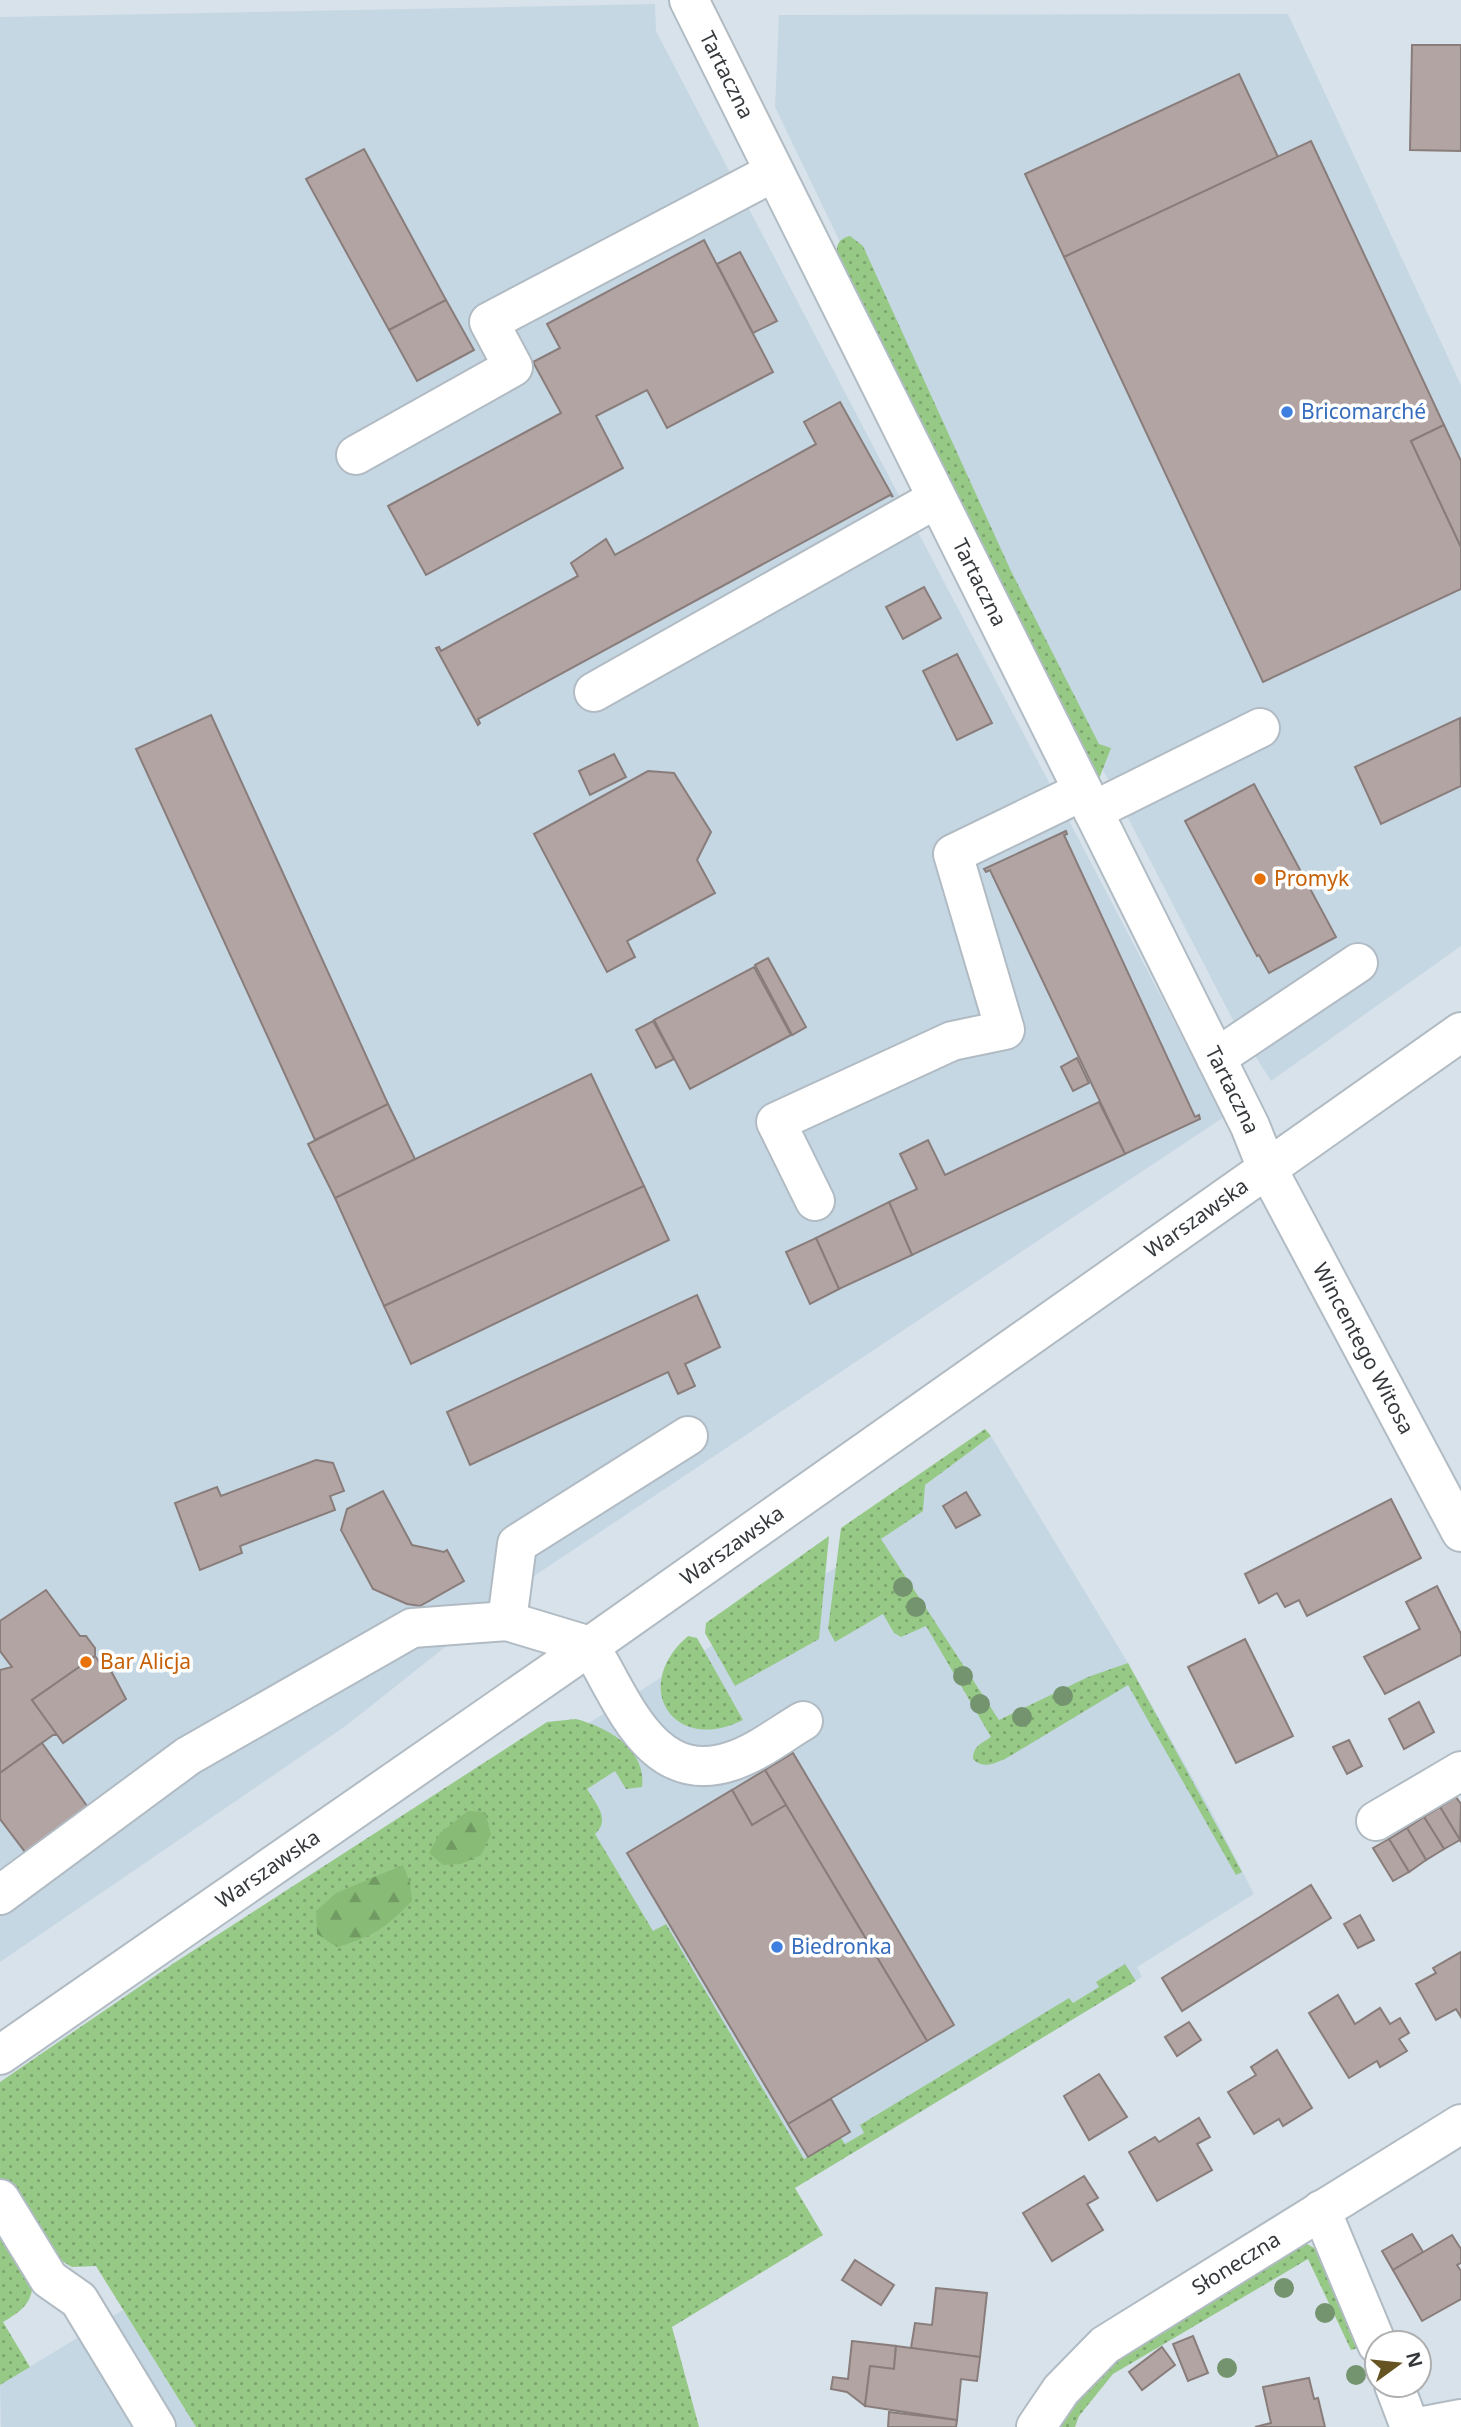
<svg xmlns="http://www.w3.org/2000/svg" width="1461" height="2427" font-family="'Noto Sans',sans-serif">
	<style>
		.built { fill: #c6d7e4 }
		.grass { fill: url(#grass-dots) }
		.forest { fill: url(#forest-firs) }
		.building { fill: #b2a4a3; stroke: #897d7b; stroke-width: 2 }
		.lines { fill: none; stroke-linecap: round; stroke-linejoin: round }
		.minor-casing { stroke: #b1bbc3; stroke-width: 42 }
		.major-casing { stroke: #b1bbc3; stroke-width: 42 }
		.minor { stroke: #fff; stroke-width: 38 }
		.major { stroke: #fff; stroke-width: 38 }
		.tree { fill: #74936f }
		.shop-dot { fill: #3f7fe0; stroke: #fff; stroke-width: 2.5 }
		.food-dot { fill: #e8710a; stroke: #fff; stroke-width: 2.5 }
		.labels { text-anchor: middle; stroke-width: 7; stroke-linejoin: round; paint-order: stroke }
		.street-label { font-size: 21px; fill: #35393c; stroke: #fff }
		.shop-label { font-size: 21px; fill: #366cbe; stroke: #fff; text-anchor: start }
		.food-label { font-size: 21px; fill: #c56008; stroke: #fff; text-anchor: start }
	</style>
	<defs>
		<pattern id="grass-dots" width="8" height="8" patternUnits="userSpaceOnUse" patternTransform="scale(1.75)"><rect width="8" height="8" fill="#97c986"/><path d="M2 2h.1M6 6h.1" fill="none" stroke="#7ca46f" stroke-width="1.8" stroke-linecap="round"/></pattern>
		<pattern id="forest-firs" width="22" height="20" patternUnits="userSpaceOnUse" patternTransform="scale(1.75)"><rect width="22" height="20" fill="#88bc76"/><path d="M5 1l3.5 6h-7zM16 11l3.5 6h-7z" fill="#709a62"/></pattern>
	</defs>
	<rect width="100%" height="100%" fill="#d8e2ea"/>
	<g class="built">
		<polygon points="655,4 656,31 1224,1117 537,1574 347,1725 0,1962 0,17"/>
		<polygon points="1288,14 1461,385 1461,946 1271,1081 1235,1024 982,537 775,107 779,15"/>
		<polygon points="991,1436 1128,1663 1209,1807 1254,1894 1137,1967 1142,1977 794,2188 538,1755 881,1539 925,1485"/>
		<polygon points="123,2310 196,2427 1,2427 0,2385"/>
	</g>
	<g class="grass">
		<path d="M850 236 863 246 1011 571 1099 744 1111 748 1099 779 836 257C837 246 837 239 850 236Z"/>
		<path d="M985 1429 991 1436 925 1485 923 1511 881 1539 999 1720 1088 1677 1128 1663 1242 1872 1236 1875 1128 1685 1005 1759C993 1764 983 1769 973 1759 973 1746 982 1743 991 1737L926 1626 901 1637 894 1633 883 1614 835 1642 828 1629 841 1528Z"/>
		<polygon points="829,1536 819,1639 735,1686 705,1633 706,1623"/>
		<path d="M688 1636 697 1638 743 1720C674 1755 629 1687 688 1636Z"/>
		<path d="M576 1719C607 1727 647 1749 642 1787L626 1789 615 1771 587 1789C596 1804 611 1819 595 1834L653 1931 666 1924 804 2159 841 2138 845 2144 864 2133 860 2125 1069 1998 1073 2003 1099 1987 1096 1982 1125 1964 1136 1981 795 2188 823 2235 672 2327 699 2427H196L96 2266 72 2267 55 2257 0 2178V2082L174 1963 547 1722Z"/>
		<path d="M0 2224 33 2279C33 2303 22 2311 3 2322L30 2367 0 2385Z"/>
		<polygon points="1307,2244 1316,2249 1361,2347 1351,2350 1308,2259 1113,2374 1079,2416 1075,2427 1055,2427 1099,2370 1296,2245"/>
	</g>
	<g class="forest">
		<polygon points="468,1811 485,1812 491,1834 481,1855 461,1864 443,1865 429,1853 440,1833"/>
		<path d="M403 1865 410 1882 412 1901C386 1928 372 1937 337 1947L317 1934 316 1911 336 1893Z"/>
	</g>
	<g class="building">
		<polygon points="1412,45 1461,45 1461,151 1410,150"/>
		<polygon points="1239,74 1278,157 1064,257 1025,174"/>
		<polygon points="1311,141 1444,425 1411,441 1461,547 1461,589 1263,682 1064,257"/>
		<polygon points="364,149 446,300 389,330 306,179"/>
		<polygon points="704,240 773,372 667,428 647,390 596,416 623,468 426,575 388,506 561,413 533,362 560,348 547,324"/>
		<polygon points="740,252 777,321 753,333 717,264"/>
		<polygon points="446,300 474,350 417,381 389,330"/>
		<polygon points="840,402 893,497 890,495 478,719 480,723 478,725 436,648 439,647 441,651 578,576 571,563 606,539 615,555 816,444 804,422"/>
		<polygon points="1444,425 1461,461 1461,547 1411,441"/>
		<polygon points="924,587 941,618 903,639 886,607"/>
		<polygon points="957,654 992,723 957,740 923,671"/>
		<polygon points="211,715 388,1104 315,1140 136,749"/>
		<polygon points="1460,718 1461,786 1381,824 1355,767"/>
		<polygon points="614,754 626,777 590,795 579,771"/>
		<polygon points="648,771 674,773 711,832 697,860 715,893 627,941 635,957 607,972 534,834"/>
		<polygon points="1254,784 1336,937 1269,973 1259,955 1257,956 1185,821"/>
		<polygon points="1066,831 1067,834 1064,835 1195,1117 1199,1115 1200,1119 1125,1154 990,870 986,872 984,869"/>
		<polygon points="768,958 806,1027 792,1035 755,965"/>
		<polygon points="754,967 791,1035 690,1089 654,1020"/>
		<polygon points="653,1021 674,1059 656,1068 636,1030"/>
		<polygon points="1077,1058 1089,1083 1073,1091 1061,1067"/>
		<polygon points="591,1074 644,1186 384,1306 335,1198"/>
		<polygon points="1099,1102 1125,1154 912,1255 889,1202 917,1189 900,1154 928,1140 945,1175"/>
		<polygon points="388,1104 415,1159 335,1198 308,1144"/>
		<polygon points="644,1186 669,1240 411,1364 384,1306"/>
		<polygon points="889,1202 912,1255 839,1289 816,1238"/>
		<polygon points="816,1238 839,1289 810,1304 786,1252"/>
		<polygon points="697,1295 720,1347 685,1364 695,1386 678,1394 668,1372 470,1465 447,1412"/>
		<polygon points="316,1460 333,1463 344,1491 330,1496 335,1510 240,1546 242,1553 200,1570 175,1503 217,1487 221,1496"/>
		<polygon points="383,1491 412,1545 444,1552 447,1550 464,1581 420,1606 407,1604 373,1589 341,1530 347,1509"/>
		<polygon points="966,1492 980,1515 956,1528 943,1506"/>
		<polygon points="1391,1499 1421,1558 1307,1616 1299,1600 1285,1607 1277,1593 1259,1603 1245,1574"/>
		<polygon points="1437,1586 1461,1634 1461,1655 1385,1694 1364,1657 1420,1629 1406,1602"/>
		<polygon points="46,1590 80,1636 86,1636 95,1648 95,1656 32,1700 58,1735 53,1735 0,1773 0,1670 12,1667 0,1651 0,1621"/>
		<polygon points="1245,1639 1293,1736 1236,1763 1188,1667"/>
		<polygon points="95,1656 104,1668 110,1669 126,1699 63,1743 32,1700"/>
		<polygon points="1419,1702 1434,1732 1404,1749 1389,1719"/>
		<polygon points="1349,1740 1362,1766 1347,1774 1333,1747"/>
		<polygon points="42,1743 97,1820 35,1865 0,1819 0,1773"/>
		<polygon points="793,1753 954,2025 927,2041 765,1770"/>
		<polygon points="765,1770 786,1805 752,1825 732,1790"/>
		<polygon points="732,1790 752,1825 786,1805 927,2041 788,2124 627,1853"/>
		<polygon points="1456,1797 1461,1804 1460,1840 1440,1807"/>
		<polygon points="1440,1807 1460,1840 1444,1849 1424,1817"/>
		<polygon points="1424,1817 1444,1849 1426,1860 1407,1828"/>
		<polygon points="1407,1828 1426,1860 1409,1872 1389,1839"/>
		<polygon points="1389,1839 1409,1872 1393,1881 1373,1848"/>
		<polygon points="1311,1885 1331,1918 1182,2011 1162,1978"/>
		<polygon points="1360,1915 1374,1940 1358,1948 1344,1924"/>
		<polygon points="1461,1952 1461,2017 1456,2009 1436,2020 1416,1984 1436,1973 1433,1968"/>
		<polygon points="1338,1995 1355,2024 1380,2008 1390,2024 1400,2018 1409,2033 1399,2039 1407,2051 1380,2067 1377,2061 1349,2078 1309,2013"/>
		<polygon points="1189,2022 1201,2040 1177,2056 1165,2037"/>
		<polygon points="1277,2050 1312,2108 1283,2126 1279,2119 1254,2134 1228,2092 1256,2075 1251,2067"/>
		<polygon points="1099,2074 1127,2117 1089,2140 1064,2096"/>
		<polygon points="831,2099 850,2132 808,2157 788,2124"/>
		<polygon points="1199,2118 1210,2137 1197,2144 1212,2170 1157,2201 1129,2152 1155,2137 1159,2142"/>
		<polygon points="1084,2176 1098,2198 1087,2204 1103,2230 1052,2261 1023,2213"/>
		<polygon points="1412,2234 1423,2252 1393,2270 1382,2251"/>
		<polygon points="1452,2235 1461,2249 1461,2263 1457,2265 1461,2271 1461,2299 1422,2321 1393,2270"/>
		<polygon points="855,2260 894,2285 881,2305 842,2280"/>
		<polygon points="936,2288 987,2293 980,2357 911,2348 915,2323 932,2325"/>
		<polygon points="1193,2336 1208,2373 1188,2381 1173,2344"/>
		<polygon points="852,2341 896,2346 894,2369 870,2366 865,2406 847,2392 831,2389 833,2377 848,2379"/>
		<polygon points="896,2346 980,2357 977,2381 961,2379 957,2420 865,2406 870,2366 894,2369"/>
		<polygon points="1162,2347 1175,2365 1142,2390 1129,2372"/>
		<polygon points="1309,2378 1314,2399 1318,2398 1325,2427 1255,2427 1271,2423 1263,2387"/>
		<polygon points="889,2412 957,2420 956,2427 888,2427"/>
	</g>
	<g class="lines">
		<g class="minor-casing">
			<g id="minor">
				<path id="s1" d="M689 0 1250 1126 1266 1166 1461 1532"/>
				<polyline points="356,455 513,367 489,322 774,172"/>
				<polyline points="594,692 936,499"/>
				<polyline points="1093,811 1260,728"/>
				<polyline points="1216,1058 1358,963"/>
				<polyline points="815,1201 776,1122 952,1041 1005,1030 953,854 1083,791"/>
				<polyline points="507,1621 517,1544 688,1436"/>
				<polyline points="1376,1821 1461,1771"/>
				<path d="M0 1895 188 1756 412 1628 507 1621 590 1646C623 1701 652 1788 732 1761 757 1753 781 1734 803 1721"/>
				<polyline points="0,2199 49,2279 79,2300 156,2427"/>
				<polyline points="1321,2210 1377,2344"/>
				<polyline points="1394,2385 1410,2427"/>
				<path id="s2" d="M1036 2427 1061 2390 1105 2345 1461 2124"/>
				<polyline points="1419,2427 1461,2419"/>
			</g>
		</g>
		<g class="major-casing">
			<g id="major">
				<path id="s3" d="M0 2055 590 1646 1461 1032"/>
			</g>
		</g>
		<use href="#minor" class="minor"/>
		<use href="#major" class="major"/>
	</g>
	<g class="tree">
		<circle cx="903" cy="1587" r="10"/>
		<circle cx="916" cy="1607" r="10"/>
		<circle cx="963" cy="1676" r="10"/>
		<circle cx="1063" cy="1696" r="10"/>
		<circle cx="980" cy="1704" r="10"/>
		<circle cx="1022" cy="1717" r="10"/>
		<circle cx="1284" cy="2288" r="10"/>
		<circle cx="1325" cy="2313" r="10"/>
		<circle cx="1227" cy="2368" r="10"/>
		<circle cx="1356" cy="2375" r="10"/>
	</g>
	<g class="shop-dot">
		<circle cx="1287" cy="412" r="7"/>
		<circle cx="777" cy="1947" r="7"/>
	</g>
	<g class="food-dot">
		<circle cx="1260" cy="879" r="7"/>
		<circle cx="86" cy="1662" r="7"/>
	</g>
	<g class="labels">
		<g class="street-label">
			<text dy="7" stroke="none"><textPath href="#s1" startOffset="84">Tartaczna</textPath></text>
			<text dy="7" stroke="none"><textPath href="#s1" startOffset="651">Tartaczna</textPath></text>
			<text dy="7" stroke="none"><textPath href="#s1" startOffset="1218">Tartaczna</textPath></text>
			<text dy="7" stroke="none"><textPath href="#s3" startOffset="1460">Warszawska</textPath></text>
			<text dy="7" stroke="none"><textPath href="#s1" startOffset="1508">Wincentego Witosa</textPath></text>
			<text dy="7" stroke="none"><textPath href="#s3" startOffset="892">Warszawska</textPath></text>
			<text dy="7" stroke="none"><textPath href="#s3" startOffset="326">Warszawska</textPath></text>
			<text dy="7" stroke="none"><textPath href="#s2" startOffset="262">Słoneczna</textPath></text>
		</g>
		<g class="shop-label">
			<text x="1301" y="419">Bricomarché</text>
			<text x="791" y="1954">Biedronka</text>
		</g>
		<g class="food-label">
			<text x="1274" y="886">Promyk</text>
			<text x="100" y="1669">Bar Alicja</text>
		</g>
	</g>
	<g transform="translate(1398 2364) rotate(75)"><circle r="33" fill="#ffffff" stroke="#aeb0b1" stroke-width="2"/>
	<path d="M0-5L12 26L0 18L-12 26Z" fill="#655422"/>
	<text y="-10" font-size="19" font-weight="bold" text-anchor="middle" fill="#35393c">N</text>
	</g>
</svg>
